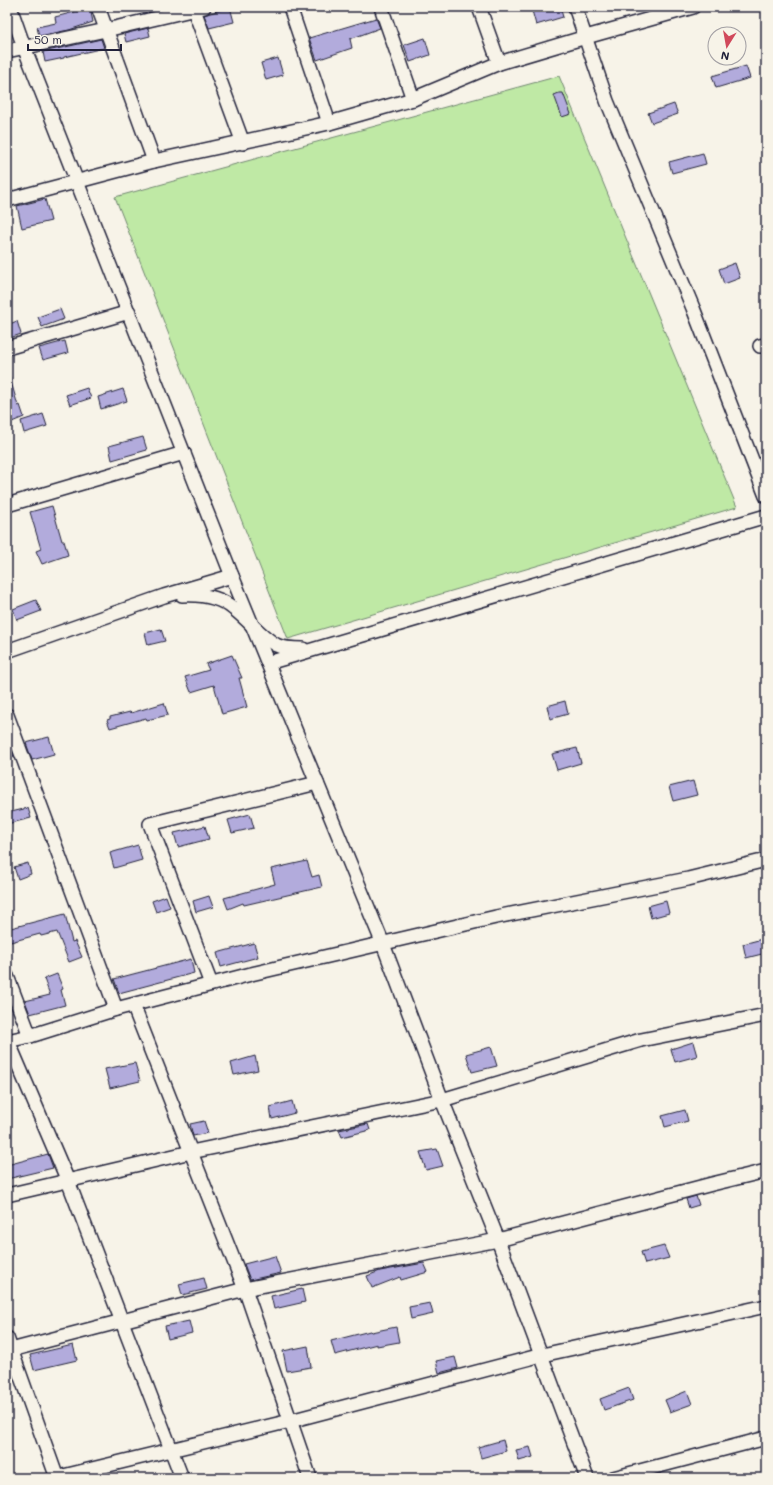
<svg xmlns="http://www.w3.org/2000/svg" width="773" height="1485" font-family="Mali,sans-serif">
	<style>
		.green { fill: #bfe9a5; stroke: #708670 }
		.building { fill: #b2abdc; stroke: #22223b }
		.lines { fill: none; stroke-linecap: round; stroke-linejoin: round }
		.street-casing { stroke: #22223b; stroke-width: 16 }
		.street { stroke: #f7f3e8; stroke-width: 13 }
	</style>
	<rect width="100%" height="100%" fill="#f7f3e8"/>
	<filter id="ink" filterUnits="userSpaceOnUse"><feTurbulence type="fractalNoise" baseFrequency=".025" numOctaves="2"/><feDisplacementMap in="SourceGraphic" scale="8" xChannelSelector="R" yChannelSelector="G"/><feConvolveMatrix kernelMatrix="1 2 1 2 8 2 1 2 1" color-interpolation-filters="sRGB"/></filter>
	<g filter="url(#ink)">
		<polygon class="green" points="559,76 737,507 288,639 115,197"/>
		<g class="building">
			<polygon points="230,7 234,22 209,28 204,15"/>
			<polygon points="531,7 560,7 563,17 536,25"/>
			<polygon points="90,8 93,22 69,30 39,36 37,27 56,23 55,17"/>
			<polygon points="376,18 380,28 350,39 352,48 317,60 309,38"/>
			<polygon points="148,28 150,36 126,42 124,34"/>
			<polygon points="425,38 430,55 410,62 404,45"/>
			<polygon points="101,39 104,48 64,57 64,58 45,62 43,52"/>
			<polygon points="278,58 283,75 266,80 261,63"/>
			<polygon points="746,66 750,78 716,88 712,76"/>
			<polygon points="559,93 563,93 571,114 562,117 554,95"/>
			<polygon points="674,104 678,114 652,123 648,113"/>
			<polygon points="703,153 706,164 672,173 669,162"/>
			<polygon points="45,199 51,221 22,228 17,206"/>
			<polygon points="735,263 740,278 724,284 719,269"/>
			<polygon points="60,309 64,319 42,327 38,317"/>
			<polygon points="17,321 21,334 7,339 7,325"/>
			<polygon points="65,341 68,353 43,360 39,348"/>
			<polygon points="7,378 10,378 18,406 20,405 24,417 7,424"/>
			<polygon points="87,388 91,398 70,405 66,395"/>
			<polygon points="123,389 127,401 101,409 98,397"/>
			<polygon points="43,414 47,426 24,433 21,421"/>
			<polygon points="143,437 147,450 112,460 109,446"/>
			<polygon points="52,506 62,541 64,541 68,555 42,564 36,551 41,549 30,512"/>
			<polygon points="36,600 41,611 17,620 13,609"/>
			<polygon points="161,629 165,641 148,645 145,633"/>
			<polygon points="232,655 242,678 239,678 247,707 222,714 214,685 191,692 185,677 209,670 206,664"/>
			<polygon points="565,701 568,714 550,719 547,706"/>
			<polygon points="164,703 168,715 147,720 146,718 110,728 107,720 110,719 110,717 130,712 131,713"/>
			<polygon points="49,737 54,754 32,760 26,743"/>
			<polygon points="10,747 14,756 7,758 7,748"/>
			<polygon points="577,748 581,763 557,770 552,754"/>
			<polygon points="693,781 697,795 673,801 669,787"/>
			<polygon points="28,808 31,818 7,824 7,813"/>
			<polygon points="250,814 254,828 232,833 228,820"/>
			<polygon points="205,826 209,839 178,847 174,833"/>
			<polygon points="138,845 142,860 114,868 110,853"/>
			<polygon points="307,861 312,877 319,875 322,887 244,905 243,903 228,909 224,898 275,884 271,869"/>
			<polygon points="28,863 31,874 18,879 14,867"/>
			<polygon points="166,896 170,907 156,912 152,901"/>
			<polygon points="209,896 213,907 196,912 193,901"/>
			<polygon points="666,901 669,913 651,918 648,906"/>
			<polygon points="65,914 72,942 75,941 82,957 69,962 57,932 41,936 40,934 7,943 7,929"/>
			<polygon points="766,938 766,953 746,958 743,944"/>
			<polygon points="254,943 258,957 221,967 217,953"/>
			<polygon points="191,959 194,973 119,993 114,979"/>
			<polygon points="57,974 63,989 61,990 65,1005 30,1014 25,1001 50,995 44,979"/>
			<polygon points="693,1042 697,1056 675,1062 671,1049"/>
			<polygon points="491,1047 497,1066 472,1072 466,1054"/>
			<polygon points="255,1056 258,1070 234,1075 231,1063"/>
			<polygon points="135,1063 140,1081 110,1088 105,1069"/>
			<polygon points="292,1101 295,1113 272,1119 270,1107"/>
			<polygon points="685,1110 688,1121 665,1127 662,1116"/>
			<polygon points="204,1121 208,1133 193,1136 190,1124"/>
			<polygon points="368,1124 370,1130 342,1137 339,1130"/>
			<polygon points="437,1149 443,1166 426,1170 420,1152"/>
			<polygon points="48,1154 53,1168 7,1179 7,1165"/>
			<polygon points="696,1196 699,1205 689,1208 686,1199"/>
			<polygon points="664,1246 669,1258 645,1264 641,1252"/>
			<polygon points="275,1256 281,1273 250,1280 244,1264"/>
			<polygon points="424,1263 428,1272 401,1280 400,1277 372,1288 367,1276 380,1271"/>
			<polygon points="204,1278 207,1289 182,1295 179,1284"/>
			<polygon points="302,1289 305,1302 274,1309 271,1296"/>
			<polygon points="430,1303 433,1314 411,1319 409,1307"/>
			<polygon points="189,1321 192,1333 168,1339 165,1326"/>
			<polygon points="396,1327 399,1342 377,1346 377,1344 335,1355 331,1341 370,1331 371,1332"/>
			<polygon points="73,1345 77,1360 34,1370 30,1355"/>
			<polygon points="308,1346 311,1367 287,1371 283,1351"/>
			<polygon points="455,1357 458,1368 439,1373 436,1361"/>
			<polygon points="629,1388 633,1400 604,1410 600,1399"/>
			<polygon points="687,1391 692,1404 670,1412 665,1400"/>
			<polygon points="503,1440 506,1451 481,1458 478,1447"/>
			<polygon points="530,1447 533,1457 519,1461 516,1450"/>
		</g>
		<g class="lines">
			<g class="street-casing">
				<g id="street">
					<polyline points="10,7 24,47 232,576 383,944 442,1100 498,1240 587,1478"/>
					<polyline points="98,7 154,161"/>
					<polyline points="193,7 243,143"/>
					<polyline points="290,7 329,123"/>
					<polyline points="381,7 413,99"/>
					<polyline points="479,7 499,63"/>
					<polyline points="575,7 607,101 693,308 766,496"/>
					<polyline points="7,51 106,30 204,7"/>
					<polyline points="7,200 154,161 329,123 413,99 499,63 586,37 693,7"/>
					<polyline points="760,346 766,345"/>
					<polyline points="7,348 129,312"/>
					<polyline points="7,505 184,453"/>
					<path d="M182 595C200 594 220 597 234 609 249 620 260 636 276 645 284 649 295 649 303 649"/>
					<polyline points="7,651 164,596 232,576"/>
					<polyline points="268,663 766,516"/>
					<polyline points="7,715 116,1009"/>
					<polyline points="7,976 30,1036"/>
					<polyline points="211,984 150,824 317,783"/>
					<polyline points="133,1005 245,1289 310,1478"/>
					<polyline points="7,1041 30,1036 116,1009 251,974 496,917 688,879 766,860"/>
					<polyline points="8,1041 68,1181 182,1478"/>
					<polyline points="7,1195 191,1152 442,1100 641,1040 766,1015"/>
					<polyline points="7,1338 57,1478"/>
					<polyline points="7,1351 245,1289 498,1240 712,1184 766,1171"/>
					<polyline points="55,1478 290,1421 542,1355 766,1306"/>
					<polyline points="613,1478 766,1438"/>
				</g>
			</g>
			<use href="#street" class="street"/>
		</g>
	</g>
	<rect width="773" height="1485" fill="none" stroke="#f7f3e8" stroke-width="24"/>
	<rect x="12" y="12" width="749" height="1461" fill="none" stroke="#22223b" stroke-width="1.5" filter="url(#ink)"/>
	<g transform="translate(727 46) rotate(191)"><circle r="19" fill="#f7f3e8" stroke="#a29fa3"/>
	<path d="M0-3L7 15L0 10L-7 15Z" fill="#d1495b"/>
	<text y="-6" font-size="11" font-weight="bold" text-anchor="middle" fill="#22223b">N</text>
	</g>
	<path d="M28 44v6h93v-6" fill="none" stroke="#22223b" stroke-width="2"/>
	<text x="34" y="44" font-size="12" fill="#22223b" stroke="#f7f3e8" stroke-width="3" paint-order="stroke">50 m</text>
</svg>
